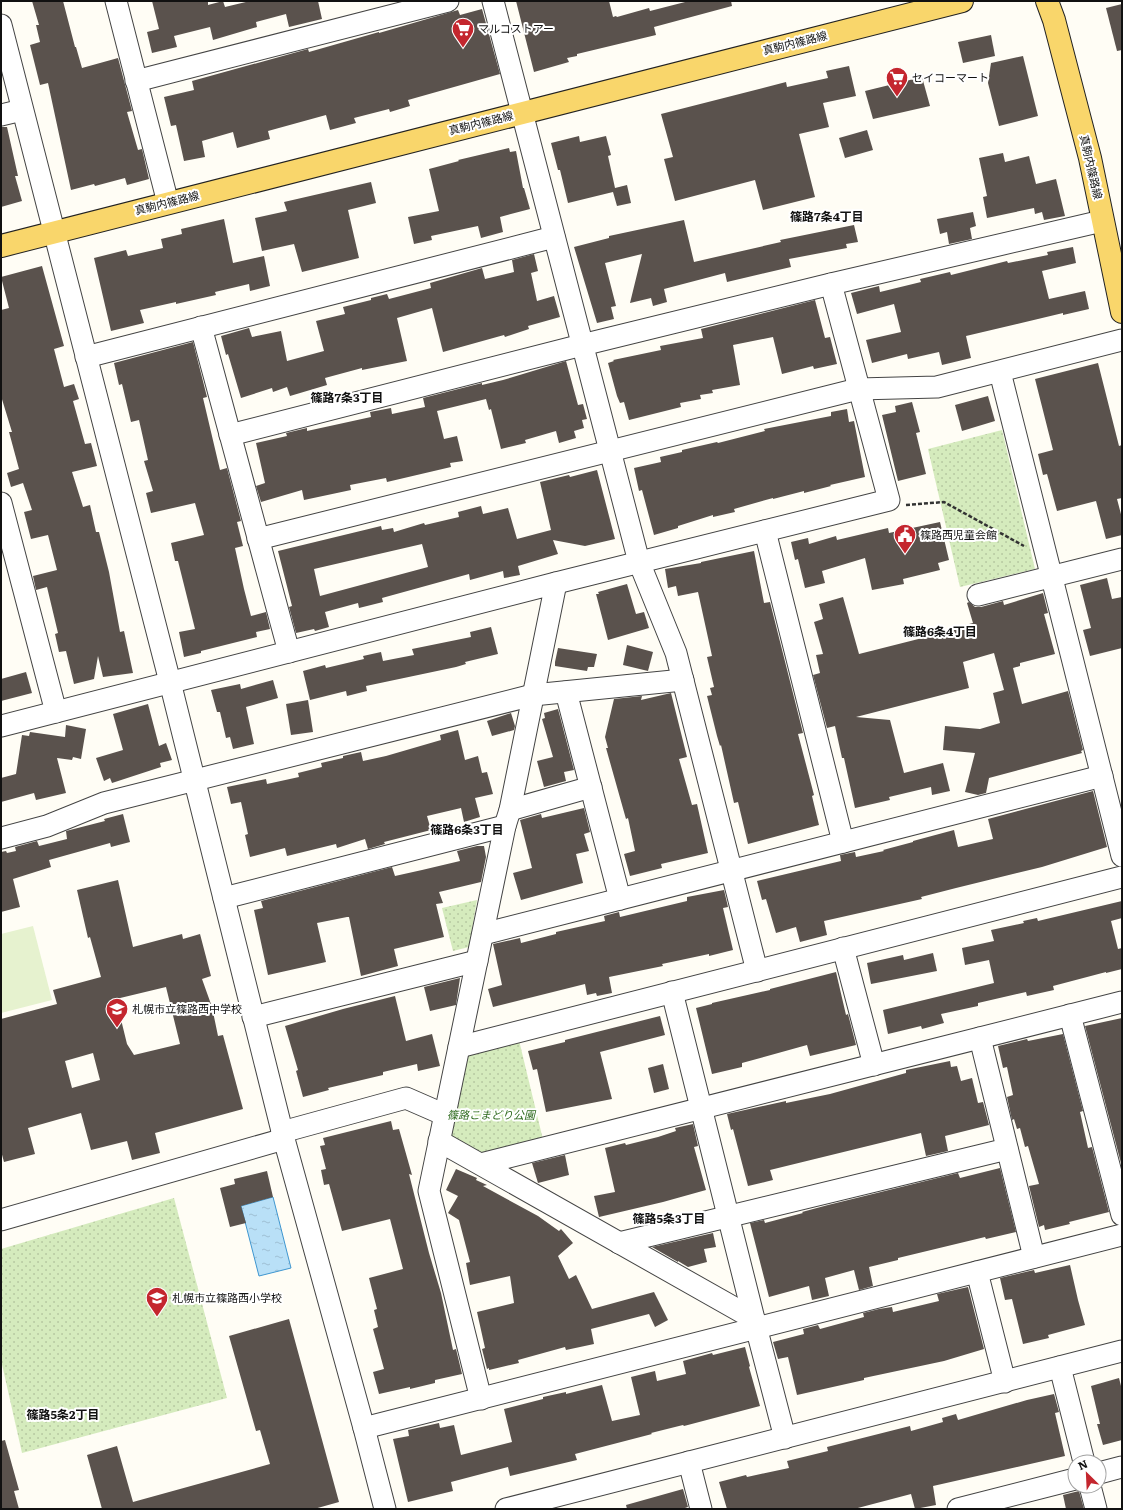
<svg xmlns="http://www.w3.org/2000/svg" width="1123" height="1510" font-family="Literata,'Noto Sans JP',serif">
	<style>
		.grass { fill: url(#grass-dots) }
		.pitch { fill: #e6f2cf }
		.water { fill: url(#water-ripples); stroke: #3f96cf }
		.building { fill: #5a524d; fill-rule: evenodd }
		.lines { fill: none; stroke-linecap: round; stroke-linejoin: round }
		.minor-casing { stroke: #444; stroke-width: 23 }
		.major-casing { stroke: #222; stroke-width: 24 }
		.path { stroke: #333; stroke-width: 2.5; stroke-dasharray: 4 2; stroke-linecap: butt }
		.minor { stroke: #fff; stroke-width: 21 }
		.major { stroke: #f9d66b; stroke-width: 22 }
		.labels { text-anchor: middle; stroke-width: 4; stroke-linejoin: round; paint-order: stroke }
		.poi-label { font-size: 11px; fill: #111; stroke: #fff; text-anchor: start }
		.street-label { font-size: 11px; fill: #111; stroke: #fff }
		.park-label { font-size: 11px; font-style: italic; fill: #2f6b1f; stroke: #fff }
		.neighbourhood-label { font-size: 12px; font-weight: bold; fill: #111; stroke: #fff }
	</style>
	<defs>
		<pattern id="grass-dots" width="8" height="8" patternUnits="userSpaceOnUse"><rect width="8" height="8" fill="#d5ebbd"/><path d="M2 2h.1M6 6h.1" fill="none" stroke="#b6c8a1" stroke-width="1.8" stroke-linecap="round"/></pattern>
		<pattern id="water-ripples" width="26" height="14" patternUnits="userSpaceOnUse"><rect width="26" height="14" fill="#b9e0f7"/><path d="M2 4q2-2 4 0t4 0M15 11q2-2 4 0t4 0" fill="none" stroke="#9ebfd3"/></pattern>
	</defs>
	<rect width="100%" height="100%" fill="#fffdf5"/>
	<g class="grass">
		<polygon points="1002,430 1035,569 960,587 928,449"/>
		<polygon points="477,900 469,947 453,951 442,908"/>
		<polygon points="517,1032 545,1148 481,1164 439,1141 459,1047"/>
		<polygon points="174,1198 227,1398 22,1453 1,1360 1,1249"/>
	</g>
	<polygon class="pitch" points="33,926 52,1000 1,1013 1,934"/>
	<polygon class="water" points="273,1197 291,1268 259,1276 241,1206"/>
	<g class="building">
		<polygon points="32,1 63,1 75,47 76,47 82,68 118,58 132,111 127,112 138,150 142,149 149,179 127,185 125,178 95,186 94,184 71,190 48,83 40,85 30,45 40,42 36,25 39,25"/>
		<polygon points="152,1 208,1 208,5 223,1 225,7 250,1 318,1 322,19 289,27 286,14 256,22 257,27 213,40 210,27 174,36 177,47 152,53 147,32 159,29"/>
		<polygon points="516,1 609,1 613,17 616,16 617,17 649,8 650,11 689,1 731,1 732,6 654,27 656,35 577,54 577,56 567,58 569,62 534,72"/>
		<polygon points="1122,4 1122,50 1117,51 1106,8"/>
		<polygon points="482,9 500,74 408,100 410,106 390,112 389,109 354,118 356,123 330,130 326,115 268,131 270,139 237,148 233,132 202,141 205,157 184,161 176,125 171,126 164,97 194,90 192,81 308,49 309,52 379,32 379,33 458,10 460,15"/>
		<polygon points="991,35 995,56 963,63 958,42"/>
		<polygon points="1023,56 1038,116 999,126 988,83 991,63"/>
		<polygon points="849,66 856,96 823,103 829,127 799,134 815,197 763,210 755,180 675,201 664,159 673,157 661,114 786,82 787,87 828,78 826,71"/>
		<polygon points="922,77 930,106 873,119 865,91"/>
		<polygon points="1,127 7,127 18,176 15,176 22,201 1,207"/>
		<polygon points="867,130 873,150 845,158 839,138"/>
		<polygon points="579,136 580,142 606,136 611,155 608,156 615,188 627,185 631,203 617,206 613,192 568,203 560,170 558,170 551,143"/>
		<polygon points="509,148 510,152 516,151 523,188 524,188 530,209 500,217 503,232 481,238 478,226 431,236 432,240 414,244 408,217 439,211 429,169 459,161 458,160"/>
		<polygon points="1003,153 1005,162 1029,156 1036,184 1056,179 1065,216 1044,220 1042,212 1035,214 1034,208 987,218 983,197 987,196 979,158"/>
		<polygon points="371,182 376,203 348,210 359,258 302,272 294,244 262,251 255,218 287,211 284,202"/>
		<polygon points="973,212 976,226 970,228 972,239 949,244 947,232 940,234 937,219"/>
		<polygon points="224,219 233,263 264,256 270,286 250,291 249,284 215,292 216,295 176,304 176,302 140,310 144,323 111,331 94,258 126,250 128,256 163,248 161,239 182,234 181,229"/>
		<polygon points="684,220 694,262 781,242 780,240 854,225 858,242 846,244 847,248 789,259 791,267 727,282 725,273 664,289 667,302 653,306 651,298 630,303 642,254 605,263 616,306 611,307 614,319 597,323 574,247 609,238 609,236"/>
		<polygon points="1073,247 1076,263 1042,271 1049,299 1085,291 1089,309 1063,315 1063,313 966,336 971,358 942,365 939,352 908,359 907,354 872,363 866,340 901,332 894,304 857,314 851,293 879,286 880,292 921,282 920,279 950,272 951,275 1007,261 1008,263 1048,255 1047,252"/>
		<polygon points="534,254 538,271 531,273 537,301 554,296 560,317 528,326 529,329 505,337 504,335 443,352 432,308 397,318 407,361 362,370 362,368 325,378 327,385 290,396 287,387 273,392 272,388 241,398 228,354 226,355 221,336 249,328 252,337 281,331 287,361 324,351 316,321 345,314 343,307 371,300 371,298 387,294 389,299 431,288 430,283 482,268 485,279 514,272 512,260"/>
		<polygon points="42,266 64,346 54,349 64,387 74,384 79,399 73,401 85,444 91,443 97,466 72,472 83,507 90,505 96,532 99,532 109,572 120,632 124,631 133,673 103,677 98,656 94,679 74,684 66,651 59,652 55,634 58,633 47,587 36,590 33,576 57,570 48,535 31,539 24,512 32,510 23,483 11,487 7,473 19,469 9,432 12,432 1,396 1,310 9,308 1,277"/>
		<polygon points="815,300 825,338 830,337 837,364 814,369 813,366 782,374 773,337 733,345 740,385 712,390 713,393 700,395 701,399 680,403 681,407 629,420 624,402 620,403 617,396 608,363 614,361 613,360 661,350 660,346 703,338 701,329"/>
		<polygon points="193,342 207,397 203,398 220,470 227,468 241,521 237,522 243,546 235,548 244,589 251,616 266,612 270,629 256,632 257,637 201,651 201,653 184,657 179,632 195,629 178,561 175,561 171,543 204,535 195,503 151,513 146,493 153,491 144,461 148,460 139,420 131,422 122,384 119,385 114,363"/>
		<polygon points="566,361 578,405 583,404 587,419 582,420 584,428 574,431 576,438 559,443 556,431 525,440 526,443 501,449 491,409 489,410 486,399 437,411 444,439 457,436 463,461 450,463 451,467 387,482 386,478 350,485 351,490 304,500 302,490 261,502 256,486 265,483 256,443 287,436 286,433 307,428 307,431 371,417 370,412 391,408 392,414 425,407 423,398 482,383 482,385 503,380"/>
		<polygon points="1098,363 1119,446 1122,445 1122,498 1117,499 1122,518 1122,535 1106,539 1096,501 1057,511 1047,474 1043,475 1038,454 1053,450 1035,379"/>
		<polygon points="988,396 995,421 962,431 955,405"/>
		<polygon points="912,402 920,432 916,433 926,474 898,481 882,415 896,412 895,406"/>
		<polygon points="847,409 849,422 854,421 865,477 830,485 831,486 804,493 804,491 773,499 773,498 734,509 735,512 713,517 713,515 678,526 678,528 654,535 642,490 639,491 634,468 661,462 660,457 682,452 682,450 717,442 718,443 765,431 764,429 831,416 831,412"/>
		<path d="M597 470 615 539 585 546 553 540 558 554 518 566 520 575 504 578 503 571 470 580 469 574 382 598 383 602 359 608 358 603 325 612 329 627 315 631 314 629 296 633 289 607 292 606 278 551 381 526 382 530 393 528 394 532 424 523 425 525 459 517 458 512 481 506 483 514 508 508 517 539 551 530 540 482 569 475 570 477ZM422 544 428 567 320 596 314 569Z"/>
		<polygon points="940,522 949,560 938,563 940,570 903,579 904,584 872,590 865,558 822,571 825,583 805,588 798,559 795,560 791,542 808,538 809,544 836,536 837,540 888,528 889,533"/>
		<polygon points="754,551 764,603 770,602 803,733 798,734 814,795 812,796 819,825 748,844 738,802 734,803 721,745 720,746 717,736 707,696 712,695 710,688 714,687 707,657 712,656 698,592 678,596 676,586 668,588 665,569 701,563 701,562"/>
		<polygon points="1107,578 1112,599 1122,597 1122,648 1090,656 1083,630 1091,628 1080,585"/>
		<polygon points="627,584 636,614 644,612 649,628 608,640 596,594 599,594 598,592"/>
		<polygon points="1043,593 1048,613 1044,614 1055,654 1020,663 1020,666 1013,668 1022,704 1068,691 1083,750 1081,751 1082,753 989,778 986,793 978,795 965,792 975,753 943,750 945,726 980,729 1000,723 993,693 1004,690 994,653 963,662 969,688 856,717 890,720 904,773 943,763 950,791 932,795 931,787 889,797 890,800 855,808 844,758 842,758 835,726 827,728 813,675 820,673 816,655 823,654 814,622 823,619 819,604 843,597 859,654 962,628 961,626 973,623 967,603 969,602 975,607 981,607 1003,601 1004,605"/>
		<polygon points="491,627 498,654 465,662 466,664 456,667 366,686 367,691 347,696 346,691 310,700 303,671 325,665 326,668 364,659 363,656 381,652 383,661 414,655 412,649 471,637 470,632"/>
		<polygon points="627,645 653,652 648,671 623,665"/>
		<polygon points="558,648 597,654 594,667 588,667 587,671 555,666 555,662 554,662 555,662"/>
		<polygon points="26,672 32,693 1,701 1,679"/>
		<polygon points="273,680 278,698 246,707 254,744 233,749 230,737 226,738 220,712 217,712 211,690 240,684 241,689"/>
		<polygon points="671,693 687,757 679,759 692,805 697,804 708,853 661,864 662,868 630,876 624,854 635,851 628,818 626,819 606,748 608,748 605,737 614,699 642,696 641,700"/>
		<polygon points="308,700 313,732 291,735 286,704"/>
		<polygon points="148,704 159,746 166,743 172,760 160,763 161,767 112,783 110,778 104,781 96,758 123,750 113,714"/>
		<polygon points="558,709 574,770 564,772 566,781 544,787 537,761 553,757 542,719 545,718 544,713"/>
		<polygon points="511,713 515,726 514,730 492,736 487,721"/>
		<polygon points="66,725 86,729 81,759 73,757 72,760 57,758 66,793 36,800 34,793 1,802 1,778 16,774 22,735 29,736 30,732 65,737"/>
		<polygon points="458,730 465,760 478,756 482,773 487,772 493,794 475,798 480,817 464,822 461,808 427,816 431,830 384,842 385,844 368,849 365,839 337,848 336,844 287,856 285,848 250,857 245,835 248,834 241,802 231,804 227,787 266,779 267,784 299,777 298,773 322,767 321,763 343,758 343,756 361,752 363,761 386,756 441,740 440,735"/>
		<polygon points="1093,791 1107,847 1042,867 956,888 921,897 922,899 824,921 827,935 800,942 796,927 776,933 766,899 762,900 757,881 841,861 840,855 855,852 856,857 884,851 883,850 913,842 913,841 954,830 958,847 993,839 988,819"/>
		<polygon points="584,808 590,832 584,834 589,851 576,854 583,883 521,900 513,873 532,868 520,820 541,814 542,818"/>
		<polygon points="123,814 130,842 111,847 110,843 49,860 51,867 13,879 20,907 1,912 1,852 6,851 7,853 16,851 15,847 37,841 39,846 67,839 66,831 105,821 104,819"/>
		<polygon points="477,846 484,846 486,857 481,882 439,892 443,903 436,904 444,937 394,949 398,966 361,976 349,917 347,917 317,923 326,962 268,975 254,910 263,908 261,901 392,867 395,876 422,870 460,861 457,851"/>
		<path d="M118 880 133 947 182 934 183 939 200 934 211 976 202 979 212 1007 218 1036 223 1035 243 1109 155 1133 160 1153 132 1160 127 1141 91 1150 81 1113 28 1128 35 1154 4 1162 1 1151V1019L57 1004 53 990 101 977 90 937 88 938 77 890ZM166 987 180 1044 134 1055 127 1044 116 999ZM93 1053 100 1080 72 1088 65 1061Z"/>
		<polygon points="724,890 728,907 723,908 733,950 709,956 709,954 662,964 663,966 609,977 612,993 597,996 596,993 587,995 585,984 493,1007 488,989 502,985 493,944 520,938 521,943 556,934 556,932 605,921 604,916 619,912 620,917 687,901 687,897"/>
		<polygon points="1122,901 1122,918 1111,921 1118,949 1122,948 1122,969 1106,973 1106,972 1053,986 1054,990 1027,996 1026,992 978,1003 978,1006 941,1014 944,1023 922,1029 921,1026 888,1034 883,1010 994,983 989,960 965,965 962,948 994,941 991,930 1024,923 1023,921 1037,918 1038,921"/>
		<polygon points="933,953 937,971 871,984 867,963 903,955 904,960"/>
		<polygon points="836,972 846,1015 848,1014 856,1045 810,1056 807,1045 742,1063 742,1067 712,1074 696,1008 712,1004 712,1003 770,990 770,989"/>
		<polygon points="460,978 456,1005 430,1011 424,987"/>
		<polygon points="395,996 406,1041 432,1034 440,1066 418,1071 417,1064 383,1072 383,1075 328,1088 329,1090 303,1097 296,1071 298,1070 285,1026 343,1009"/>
		<polygon points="660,1016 665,1035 600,1052 612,1099 546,1112 537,1069 533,1070 528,1051 565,1042 565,1040"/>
		<polygon points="1122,1018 1122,1167 1085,1026"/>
		<polygon points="1063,1034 1083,1111 1080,1112 1088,1148 1092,1147 1109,1212 1069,1222 1070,1224 1045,1230 1044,1225 1039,1227 1029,1186 1039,1184 1028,1146 1025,1147 1020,1128 1017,1129 1014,1119 1012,1120 1007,1097 1013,1095 1007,1067 1003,1068 998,1046 1027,1039 1028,1041"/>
		<polygon points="950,1061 951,1067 957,1066 961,1081 972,1078 978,1103 983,1102 989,1125 945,1136 948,1151 926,1156 921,1133 770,1170 773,1180 748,1186 733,1129 731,1130 727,1114 786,1101 786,1103 830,1094 906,1073 906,1070"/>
		<polygon points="663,1064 669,1089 654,1093 648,1068"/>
		<polygon points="391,1121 393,1130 399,1129 412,1175 409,1174 429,1253 441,1293 453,1350 456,1349 462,1374 435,1380 435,1383 410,1389 410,1387 379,1394 373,1372 384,1369 373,1329 378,1327 374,1310 377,1309 369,1278 403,1269 390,1219 342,1231 329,1184 324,1185 321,1170 326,1169 320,1146 325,1145 323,1138"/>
		<polygon points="693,1124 698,1146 694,1147 706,1190 663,1202 599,1217 594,1196 615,1192 605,1148 625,1143 626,1145 658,1137 676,1131 675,1128"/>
		<polygon points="565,1155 569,1175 538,1183 532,1163"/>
		<polygon points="1000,1168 1016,1232 986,1239 985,1237 898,1258 898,1260 869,1267 873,1286 859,1290 854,1270 825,1278 829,1296 812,1300 809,1286 769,1297 750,1223 764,1220 765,1223 803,1213 802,1212 828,1205 958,1173 960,1178"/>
		<polygon points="456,1169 477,1178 476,1180 487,1185 483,1186 538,1216 559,1231 561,1229 573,1243 558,1256 569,1279 576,1275 592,1309 654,1292 668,1320 655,1327 649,1314 591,1329 594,1344 566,1350 565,1347 518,1360 519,1363 489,1370 489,1368 487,1369 482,1349 485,1348 477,1312 514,1303 510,1276 470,1285 466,1263 470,1262 459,1220 448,1213 458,1196 446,1190"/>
		<polygon points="267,1171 273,1197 241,1206 246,1223 230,1227 220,1188 235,1184 234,1179"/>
		<polygon points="713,1233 716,1247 704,1249 707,1262 688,1267 678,1261 678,1262 652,1247"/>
		<polygon points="1070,1265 1078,1300 1085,1325 1048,1335 1049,1338 1023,1344 1012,1299 1005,1300 1000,1278 1034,1270 1035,1273"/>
		<polygon points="968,1287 984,1349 944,1361 864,1378 864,1380 797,1395 788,1357 778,1359 773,1342 804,1334 803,1329 818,1325 820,1329 864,1317 863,1313 879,1309 892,1307 893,1312 939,1301 937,1294"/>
		<polygon points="289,1319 339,1502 314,1509 102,1509 87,1455 117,1446 133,1502 270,1464 260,1430 256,1431 229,1336"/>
		<polygon points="745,1347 750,1366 749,1367 760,1406 684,1426 683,1425 651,1433 652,1434 575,1454 577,1460 510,1476 508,1467 451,1482 453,1491 408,1502 393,1439 409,1436 408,1430 439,1423 440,1428 454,1425 461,1455 512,1442 504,1409 543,1399 543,1397 566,1392 566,1394 602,1385 612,1421 640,1415 631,1377 655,1371 657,1381 686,1374 683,1361 712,1353 713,1355"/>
		<polygon points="1119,1378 1122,1390 1122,1440 1103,1445 1097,1424 1100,1424 1091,1386"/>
		<polygon points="1054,1394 1059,1412 1055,1413 1065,1456 933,1486 936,1505 915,1509 911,1494 854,1509 727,1509 719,1482 746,1475 747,1477 789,1468 787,1461 828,1451 827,1447 910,1426 911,1431 943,1422 942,1418 956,1414 958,1420 1027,1400"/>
		<polygon points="5,1440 19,1490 14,1491 19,1509 1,1509 1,1441"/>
		<polygon points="683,1489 688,1507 682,1509 627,1509 626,1505"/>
		<polygon points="1079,1491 1084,1509 1066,1509 1063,1495"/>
	</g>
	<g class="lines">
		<g class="minor-casing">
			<g id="minor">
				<polyline points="116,1 168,203"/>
				<polyline points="493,1 639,562 676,653 757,971"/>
				<polyline points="1,25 170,682 284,1139 364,1428 385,1509"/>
				<polyline points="136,81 448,1"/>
				<polyline points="1,115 22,110"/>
				<polyline points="201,327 289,652"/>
				<polyline points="86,357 554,237"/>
				<polyline points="1000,372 1122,856"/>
				<polyline points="230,435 582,345 831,284 1102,221"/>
				<polyline points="1,503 56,712"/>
				<polyline points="765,531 843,842"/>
				<polyline points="258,539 858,389 937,387 1122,340"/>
				<polyline points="556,583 889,500 831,284"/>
				<polyline points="978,595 1122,559"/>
				<polyline points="566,692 620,899"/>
				<polyline points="1,726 556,583 510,810 505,826 429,1191 481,1399"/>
				<polyline points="510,810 591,787"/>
				<polyline points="1,838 47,826 104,803 533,695 683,680"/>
				<polyline points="224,898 505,826"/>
				<polyline points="483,934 1102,776"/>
				<polyline points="843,948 874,1065"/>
				<polyline points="672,992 754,1319 785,1438"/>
				<polyline points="1070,1015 1122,1215"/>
				<polyline points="253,1017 477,961"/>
				<polyline points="980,1038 1034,1257"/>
				<polyline points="459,1047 1122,877"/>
				<polyline points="282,1132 406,1098 445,1115"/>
				<polyline points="439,1141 754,1319"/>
				<polyline points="481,1164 1122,1002"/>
				<polyline points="1,1220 284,1139"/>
				<polyline points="619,1243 1007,1149"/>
				<polyline points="977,1272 1005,1382"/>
				<polyline points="1060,1367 1084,1462"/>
				<polyline points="364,1428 1122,1235"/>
				<polyline points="689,1462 701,1509"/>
				<polyline points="1099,1473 1122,1467"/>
				<polyline points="1090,1486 1096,1509"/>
				<polyline points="506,1509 1122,1351"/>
				<polyline points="958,1509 1075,1479"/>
			</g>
		</g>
		<g class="major-casing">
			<g id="major">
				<polyline points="1047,1 1054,20 1090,158 1122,312"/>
				<polyline points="1,246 962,1"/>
			</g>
		</g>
		<polyline class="path" points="906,505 944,502 1024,546"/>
		<use href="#minor" class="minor"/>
		<use href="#major" class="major"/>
	</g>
	<defs>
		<g id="supermarket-pin" transform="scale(1.15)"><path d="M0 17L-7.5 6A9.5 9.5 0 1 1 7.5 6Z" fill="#c4262e" stroke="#fff"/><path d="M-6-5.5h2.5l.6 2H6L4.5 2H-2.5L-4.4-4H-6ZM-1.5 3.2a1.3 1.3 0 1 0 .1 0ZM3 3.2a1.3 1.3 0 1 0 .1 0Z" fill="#fff"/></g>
		<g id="civic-pin" transform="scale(1.15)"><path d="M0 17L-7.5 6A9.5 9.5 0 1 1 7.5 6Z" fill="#c4262e" stroke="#fff"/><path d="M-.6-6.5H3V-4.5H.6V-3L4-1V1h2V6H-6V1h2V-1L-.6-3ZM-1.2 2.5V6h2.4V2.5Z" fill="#fff"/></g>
		<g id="school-pin" transform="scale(1.15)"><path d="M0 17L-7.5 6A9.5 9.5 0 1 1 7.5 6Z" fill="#c4262e" stroke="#fff"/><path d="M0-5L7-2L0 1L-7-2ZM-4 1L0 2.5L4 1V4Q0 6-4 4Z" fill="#fff"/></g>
	</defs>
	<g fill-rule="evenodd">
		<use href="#supermarket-pin" x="463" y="29"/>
		<use href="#supermarket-pin" x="897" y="78"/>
		<use href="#civic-pin" x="905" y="535"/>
		<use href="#school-pin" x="117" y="1009"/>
		<use href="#school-pin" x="157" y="1298"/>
	</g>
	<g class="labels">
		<g class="poi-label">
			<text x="478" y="33">マルコストアー</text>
			<text x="912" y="82">セイコーマート</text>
			<text x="920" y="539">篠路西児童会館</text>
			<text x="132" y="1013">札幌市立篠路西中学校</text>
			<text x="172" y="1302">札幌市立篠路西小学校</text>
		</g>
		<g class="street-label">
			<text transform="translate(795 43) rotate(-14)" y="4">真駒内篠路線</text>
			<text transform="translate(481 123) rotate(-14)" y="4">真駒内篠路線</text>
			<text transform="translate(1091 167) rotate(77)" y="4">真駒内篠路線</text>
			<text transform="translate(167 203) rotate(-14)" y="4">真駒内篠路線</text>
		</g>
		<g class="park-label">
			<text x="491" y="1119">篠路こまどり公園</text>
		</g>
		<g class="neighbourhood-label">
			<text x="827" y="221">篠路7条4丁目</text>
			<text x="347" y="402">篠路7条3丁目</text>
			<text x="940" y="636">篠路6条4丁目</text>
			<text x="467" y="834">篠路6条3丁目</text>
			<text x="669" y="1223">篠路5条3丁目</text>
			<text x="63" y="1419">篠路5条2丁目</text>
		</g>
	</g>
	<rect width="1123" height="1510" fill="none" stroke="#111111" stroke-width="4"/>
	<g transform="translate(1087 1474) rotate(336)"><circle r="19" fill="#ffffff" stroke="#a0a0a0"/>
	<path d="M0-3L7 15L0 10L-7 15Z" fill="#c4262e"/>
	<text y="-6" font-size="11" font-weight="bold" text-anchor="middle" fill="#111111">N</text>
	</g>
</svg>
